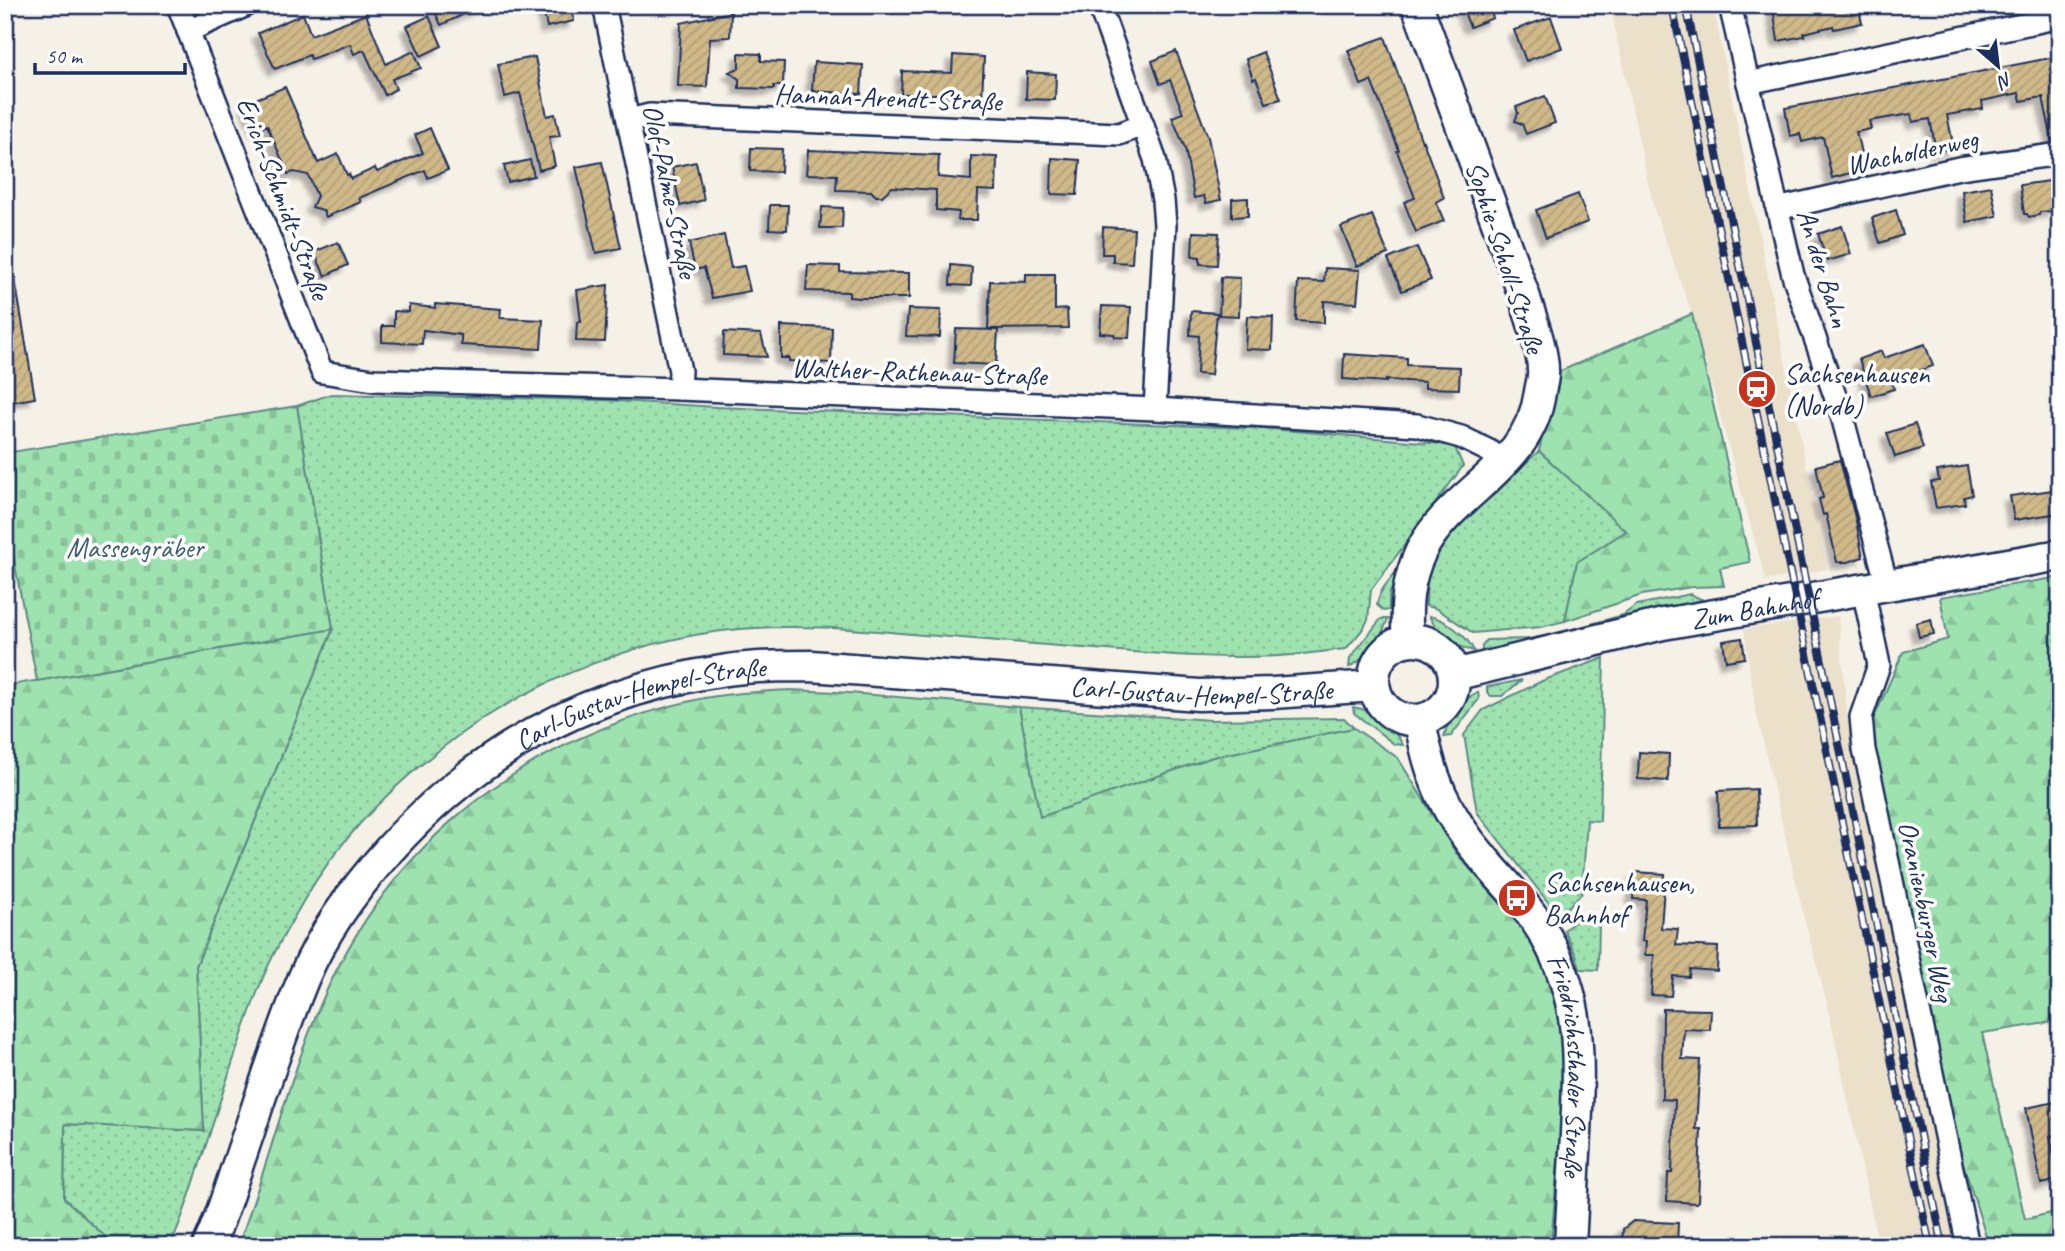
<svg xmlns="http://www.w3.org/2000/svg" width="2065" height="1251" font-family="Caveat,sans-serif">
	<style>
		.built { fill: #ebe0ca }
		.industrial { fill: url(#industrial-grid) }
		.grass { fill: url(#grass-dots); stroke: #5c8986; stroke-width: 2 }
		.forest { fill: url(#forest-firs); stroke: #5c8986; stroke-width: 2 }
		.cemetery { fill: url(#cemetery-stones); stroke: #5c8986; stroke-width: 2 }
		.building { fill: url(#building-hatch); stroke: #1b2f5e; stroke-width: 2; filter: url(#shadow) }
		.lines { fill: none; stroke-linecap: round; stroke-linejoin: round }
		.street-casing { stroke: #1b2f5e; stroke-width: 26 }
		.secondary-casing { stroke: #1b2f5e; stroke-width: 35 }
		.street { stroke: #fff; stroke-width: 21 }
		.secondary { stroke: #fff; stroke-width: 30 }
		.rail-casing { stroke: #1b2f5e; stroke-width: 8 }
		.rail { stroke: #fff; stroke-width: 5; stroke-dasharray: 16; stroke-linecap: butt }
		.labels { text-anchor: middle; stroke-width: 7; stroke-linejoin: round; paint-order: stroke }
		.street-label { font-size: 28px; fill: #1b2f5e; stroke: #fff }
		.poi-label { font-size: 28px; fill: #1b2f5e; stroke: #fff; text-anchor: start }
		.park-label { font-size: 28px; fill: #3c5c72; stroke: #fff }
	</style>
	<defs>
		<pattern id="industrial-grid" width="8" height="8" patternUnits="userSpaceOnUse" patternTransform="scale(1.75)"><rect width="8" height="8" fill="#ebe0ca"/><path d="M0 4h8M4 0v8" fill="none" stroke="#c9c0b0"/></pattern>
		<pattern id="grass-dots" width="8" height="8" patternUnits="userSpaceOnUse" patternTransform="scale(1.75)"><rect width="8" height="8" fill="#9ee3af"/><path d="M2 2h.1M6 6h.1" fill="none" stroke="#88c399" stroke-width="1.8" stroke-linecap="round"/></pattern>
		<pattern id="forest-firs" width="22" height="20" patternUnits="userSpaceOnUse" patternTransform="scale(1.75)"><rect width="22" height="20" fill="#9ee3af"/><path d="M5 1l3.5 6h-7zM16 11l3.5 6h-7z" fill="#88c399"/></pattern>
		<pattern id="cemetery-stones" width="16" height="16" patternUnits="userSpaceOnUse" patternTransform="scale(1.75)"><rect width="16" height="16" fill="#9ee3af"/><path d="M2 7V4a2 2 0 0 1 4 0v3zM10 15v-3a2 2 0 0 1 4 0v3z" fill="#88c399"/></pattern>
		<pattern id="building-hatch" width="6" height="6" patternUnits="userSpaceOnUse" patternTransform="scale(1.75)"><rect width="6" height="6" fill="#d0b988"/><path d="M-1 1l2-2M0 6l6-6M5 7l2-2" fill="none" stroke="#b29f78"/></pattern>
		<filter id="shadow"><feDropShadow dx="-6" dy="6" stdDeviation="2" flood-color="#0004"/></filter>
	</defs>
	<rect width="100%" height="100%" fill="#f6f1e7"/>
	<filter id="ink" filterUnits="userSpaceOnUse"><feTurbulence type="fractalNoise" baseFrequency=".0143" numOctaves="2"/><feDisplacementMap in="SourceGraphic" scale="14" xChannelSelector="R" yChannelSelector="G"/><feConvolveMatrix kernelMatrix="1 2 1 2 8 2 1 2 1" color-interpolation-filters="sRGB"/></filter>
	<g filter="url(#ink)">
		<g class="built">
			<polygon points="1610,5 1713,5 1827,569 1766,581 1692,314 1653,206"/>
			<polygon points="1838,616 1847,713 1956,1246 1879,1246 1827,1003 1805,922 1755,707 1744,629"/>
		</g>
		<polygon class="industrial" points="1266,1238 1551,1245 1266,1246"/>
		<g class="grass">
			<path d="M331 394 603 400 717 407 1273 429 1454 445 1463 466 1371 590 1368 620 1363 629 1346 649C1324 651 1301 655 1278 656 1225 659 1172 655 1119 651 1059 646 998 641 938 636 872 631 806 623 740 629 640 638 541 677 459 735 399 779 342 835 304 900 289 926 273 952 262 980 241 1032 225 1086 208 1139 196 1174 186 1212 170 1246H115L64 1199 65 1124 204 1131 196 966 333 629 297 406Z"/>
			<polygon points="1539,451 1627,531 1577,562 1565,621 1541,627 1473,633 1437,609 1426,606 1427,571 1446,535"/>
			<path d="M1398 569 1389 597V610L1384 611 1377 605C1378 591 1390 580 1398 569Z"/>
			<polygon points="1690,594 1703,600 1703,608 1544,644 1482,652 1482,646 1486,640 1528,639 1551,635 1623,615 1637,605"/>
			<path d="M1429 616C1445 618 1468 637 1474 651 1453 646 1440 636 1429 616Z"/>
			<path d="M1381 619H1388C1380 640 1370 657 1349 667L1350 658Z"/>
			<polygon points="1604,658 1600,821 1587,820 1582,893 1559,916 1477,812 1464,735 1483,710 1542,681"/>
			<polygon points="1522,680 1502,696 1491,696 1487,692 1487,687"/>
			<path d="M1478 692 1479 699 1451 736 1444 737C1449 716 1459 702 1478 692Z"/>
			<polygon points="1019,707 1211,720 1344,718 1354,728 1213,757 1039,818"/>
			<path d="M1353 707C1377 711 1392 725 1403 745L1394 744 1359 717 1354 713Z"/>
			<polygon points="1576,921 1599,923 1598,970 1580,969 1576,955 1564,930"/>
		</g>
		<g class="forest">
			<polygon points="1692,314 1750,562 1720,568 1724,586 1692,587 1642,595 1565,621 1577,562 1626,531 1539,451 1556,373"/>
			<polygon points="2060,577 2060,1021 1982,1033 2025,1219 2060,1211 2060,1246 1989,1246 1958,1147 1865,738 1903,652 1948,639 1940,597"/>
			<polygon points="333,629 196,966 204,1131 65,1124 64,1198 115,1246 5,1246 5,686"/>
			<path d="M789 690 836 692 1019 707 1040 817 1213 757 1354 728 1398 758 1456 853 1540 948 1567 1049 1551 1245 1267 1238 1266 1246H238C268 1165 288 1080 322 1001 392 840 526 738 695 700 726 693 758 692 789 690Z"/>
		</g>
		<polygon class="cemetery" points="297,406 333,629 37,681 5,513 5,453"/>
		<g class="building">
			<polygon points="432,5 484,5 441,25"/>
			<polygon points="542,5 571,5 574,21 547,27"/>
			<polygon points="1461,5 1488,5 1493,18 1470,27"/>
			<polygon points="1780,5 1858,5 1862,23 1834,29 1833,26 1804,33 1804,36 1778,41 1773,7"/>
			<polygon points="731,12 730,37 710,38 707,87 678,86 681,23"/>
			<polygon points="303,14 311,35 366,14 386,64 414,51 421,68 392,79 396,89 385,95 364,50 354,54 350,44 311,59 309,55 275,69 258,33"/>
			<polygon points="429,16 442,46 421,56 407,26"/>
			<polygon points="1551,17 1562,48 1526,61 1514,30"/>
			<polygon points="1385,37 1422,142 1423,141 1444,198 1436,202 1444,221 1416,232 1404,202 1415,198 1397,151 1399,150 1371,81 1361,85 1348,50"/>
			<polygon points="1176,51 1208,137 1221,200 1206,203 1204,196 1194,198 1185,148 1172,117 1183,113 1170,80 1160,84 1152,61"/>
			<polygon points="1263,52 1281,99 1266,103 1256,78 1253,79 1246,59"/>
			<polygon points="739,53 761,54 761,61 784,62 783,86 774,86 774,89 739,88 739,79 729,72 739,68"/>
			<polygon points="953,55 984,57 982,98 956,97 956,94 901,94 902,71 952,73"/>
			<polygon points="2060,56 2060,140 2052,140 2043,97 2021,101 2019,93 1982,101 1983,109 1947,115 1954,148 1936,151 1930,119 1913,122 1911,114 1869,121 1871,129 1856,132 1865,169 1832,178 1823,137 1802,142 1800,134 1790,136 1785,108 1953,77"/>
			<polygon points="535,57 547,116 555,114 560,136 549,137 555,166 539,170 520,93 505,97 498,64"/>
			<polygon points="814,62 863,65 861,94 812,91"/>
			<polygon points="1027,72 1056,74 1055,100 1026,99"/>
			<polygon points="285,87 318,163 338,154 347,175 349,174 351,179 375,168 377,172 423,153 415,135 430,128 448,170 428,178 425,170 359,198 361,202 326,217 323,210 312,207 317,196 308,175 294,172 288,174 267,125 257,130 246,103"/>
			<polygon points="1545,96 1555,123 1526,134 1522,124 1515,121 1518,113 1516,107"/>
			<polygon points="751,148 782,149 781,172 750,171"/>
			<polygon points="808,150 939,155 938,177 971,180 971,156 997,157 996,191 978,190 977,220 958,220 959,212 936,210 936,190 892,187 882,196 876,196 871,191 836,190 837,175 806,174"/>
			<polygon points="1052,158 1080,160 1077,195 1051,194"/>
			<polygon points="530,160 534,176 508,182 504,166"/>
			<polygon points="602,162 621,248 596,253 576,167"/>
			<polygon points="696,162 704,200 680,206 672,167"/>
			<polygon points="2050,181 2053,211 2040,212 2039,215 2029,217 2027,214 2024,214 2020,185"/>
			<polygon points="1991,186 1997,216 1967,222 1962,191"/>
			<polygon points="1578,194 1588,222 1546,238 1536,210"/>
			<polygon points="1248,198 1248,216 1232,217 1232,199"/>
			<polygon points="770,205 788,205 787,230 769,229"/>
			<polygon points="822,207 843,208 842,228 820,228"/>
			<polygon points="1896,210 1903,235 1880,243 1872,218"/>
			<polygon points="1372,215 1388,254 1357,266 1341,227"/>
			<polygon points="1842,226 1851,254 1827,261 1818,234"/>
			<polygon points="1103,227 1134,229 1132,263 1113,262 1113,254 1102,254"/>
			<polygon points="1193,232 1219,233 1217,265 1200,264 1200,257 1192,256"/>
			<polygon points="724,235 731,268 744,266 750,291 712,298 704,268 695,270 689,243"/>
			<polygon points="338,242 348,265 325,276 314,252"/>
			<polygon points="1417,247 1431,280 1402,291 1388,259"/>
			<polygon points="808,265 840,266 840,272 909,273 909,298 860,298 849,297 849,292 806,291"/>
			<polygon points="951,265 972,267 971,286 950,285"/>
			<polygon points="1325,268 1360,270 1357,303 1324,301 1324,323 1296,321 1298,281 1324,282"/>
			<polygon points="14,273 35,398 5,403 5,274"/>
			<polygon points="1026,274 1055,274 1055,310 1067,309 1068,328 988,329 990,281 1026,282"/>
			<polygon points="1221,277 1240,278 1239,316 1219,315"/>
			<polygon points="608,285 605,342 576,341 577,322 581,322 577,290"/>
			<polygon points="435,304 501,309 500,318 543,320 541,349 461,345 461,335 423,330 422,344 382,342 382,326 394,326 394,311 409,312 409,305 435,308"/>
			<polygon points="1102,306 1131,307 1129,338 1115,337 1114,334 1100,333"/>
			<polygon points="908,309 941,310 940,337 906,336"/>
			<polygon points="1191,311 1217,313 1211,375 1197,374 1199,336 1190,335"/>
			<polygon points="1247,316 1273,317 1272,350 1245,349"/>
			<polygon points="781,326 832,328 831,363 789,361 789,358 781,358"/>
			<polygon points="956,329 998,330 996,365 954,363"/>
			<polygon points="724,332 761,334 767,357 723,355"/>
			<polygon points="1925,344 1933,366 1891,380 1894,389 1871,396 1859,359 1881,351 1884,358"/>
			<polygon points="1344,354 1407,358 1407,365 1460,367 1459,389 1425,388 1425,382 1386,380 1386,382 1343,379"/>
			<polygon points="1915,424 1923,448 1895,457 1887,433"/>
			<polygon points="1840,460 1856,521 1863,557 1848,562 1837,562 1826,514 1823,515 1819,499 1823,498 1816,466"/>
			<polygon points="1967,466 1972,495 1964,497 1965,504 1936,508 1931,482 1939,481 1937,471"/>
			<polygon points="2060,489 2060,513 2014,520 2010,496"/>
			<polygon points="1931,619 1934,634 1919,637 1916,623"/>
			<polygon points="1742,638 1745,658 1726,661 1723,641"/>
			<polygon points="1639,752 1669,754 1668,781 1638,779"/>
			<polygon points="1756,789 1757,825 1719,826 1718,791"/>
			<polygon points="1635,872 1665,874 1661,928 1678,929 1676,945 1718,947 1717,971 1690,969 1689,977 1673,976 1671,996 1651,995 1654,955 1645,955 1646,941 1642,941 1646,900 1633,899"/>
			<polygon points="1663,1009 1711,1010 1710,1030 1684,1029 1682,1059 1700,1060 1696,1129 1701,1129 1698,1202 1696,1203 1667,1201 1668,1173 1672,1173 1675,1100 1662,1099"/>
			<polygon points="2060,1101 2060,1134 2050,1136 2059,1180 2041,1184 2026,1108"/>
			<polygon points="1633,1221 1678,1223 1677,1246 1622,1246 1623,1229"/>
		</g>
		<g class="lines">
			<g class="street-casing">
				<g id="street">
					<polyline points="178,5 322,372 373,380 679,389 1155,409 1417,425 1461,437 1489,451 1505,462"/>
					<polyline points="604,5 680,371 679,389"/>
					<polyline points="1099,5 1155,159 1163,200 1165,225 1155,409"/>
					<polyline points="1730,5 1793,275 1842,416 1887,585"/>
					<polyline points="188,31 247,5"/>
					<polyline points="1748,83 2060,17"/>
					<polyline points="629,120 650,115 1119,134 1143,125"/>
					<polyline points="1777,209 1959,168 2060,154"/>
					<polyline points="1863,589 1879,665 1861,717 1864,750 1870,775 1968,1246"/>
				</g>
			</g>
			<g class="secondary-casing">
				<g id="secondary">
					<circle cx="1414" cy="680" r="40"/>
					<path d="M1408 640C1405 608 1407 580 1421 551 1452 490 1530 468 1540 392 1541 385 1544 377 1543 370 1543 349 1531 319 1525 298L1417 5"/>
					<path id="s1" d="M1454 675 1663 624 2060 555"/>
					<path id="s2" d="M1420 720C1429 776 1446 815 1483 858 1504 883 1530 908 1546 937 1583 1002 1579 1062 1576 1134 1574 1171 1572 1208 1570 1246"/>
					<path id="s3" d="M208 1246C221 1219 229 1190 239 1161 260 1100 279 1037 304 977 324 930 356 887 389 850 480 748 592 689 727 670 755 666 784 666 811 666L1199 695 1273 693 1374 686"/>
				</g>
			</g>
			<use href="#street" class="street"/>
			<use href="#secondary" class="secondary"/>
			<g class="rail-casing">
				<g id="rail">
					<polyline points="1672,5 1930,1246"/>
					<polyline points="1686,5 1943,1246"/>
				</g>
			</g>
			<use href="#rail" class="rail"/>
		</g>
	</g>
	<defs>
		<g id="station-disc" transform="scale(2.0125)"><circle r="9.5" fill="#c8321e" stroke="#fff"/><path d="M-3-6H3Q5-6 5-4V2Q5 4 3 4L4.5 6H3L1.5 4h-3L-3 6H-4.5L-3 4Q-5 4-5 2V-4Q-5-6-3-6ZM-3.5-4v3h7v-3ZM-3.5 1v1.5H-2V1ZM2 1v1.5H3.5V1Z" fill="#fff"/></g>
		<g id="bus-disc" transform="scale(2.0125)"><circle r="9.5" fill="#c8321e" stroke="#fff"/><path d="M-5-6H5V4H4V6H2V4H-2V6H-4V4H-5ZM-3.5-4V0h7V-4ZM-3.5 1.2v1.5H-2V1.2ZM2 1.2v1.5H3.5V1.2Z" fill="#fff"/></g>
	</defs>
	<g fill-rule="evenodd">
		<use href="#station-disc" x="1757" y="389"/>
		<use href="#bus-disc" x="1517" y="898"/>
	</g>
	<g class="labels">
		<g class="street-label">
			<text transform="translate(888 97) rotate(2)" y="10">Hannah-Arendt-Straße</text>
			<text transform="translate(1912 151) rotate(-12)" y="10">Wacholderweg</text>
			<text transform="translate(671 191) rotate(78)" y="10">Olof-Palme-Straße</text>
			<text transform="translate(284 198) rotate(69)" y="10">Erich-Schmidt-Straße</text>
			<text transform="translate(1506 257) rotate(72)" y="10">Sophie-Scholl-Straße</text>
			<text transform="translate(1824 268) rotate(73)" y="10">An der Bahn</text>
			<text transform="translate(919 371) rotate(2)" y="10">Walther-Rathenau-Straße</text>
			<text dy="10" stroke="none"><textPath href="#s1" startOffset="308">Zum Bahnhof</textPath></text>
			<text dy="10" stroke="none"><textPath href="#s3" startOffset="1306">Carl-Gustav-Hempel-Straße</textPath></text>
			<text dy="10" stroke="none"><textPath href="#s3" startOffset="738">Carl-Gustav-Hempel-Straße</textPath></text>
			<text transform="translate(1927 911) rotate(78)" y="10">Oranienburger Weg</text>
			<text dy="10" stroke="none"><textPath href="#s2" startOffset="388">Friedrichsthaler Straße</textPath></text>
		</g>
		<g class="poi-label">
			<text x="1784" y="383">Sachsenhausen<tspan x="1784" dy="32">(Nordb)</tspan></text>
			<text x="1544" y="892">Sachsenhausen,<tspan x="1544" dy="32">Bahnhof</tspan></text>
		</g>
		<g class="park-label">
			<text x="135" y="557">Massengräber</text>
		</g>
	</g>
	<rect width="2065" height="1251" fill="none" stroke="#fff" stroke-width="28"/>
	<rect x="14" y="14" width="2037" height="1223" fill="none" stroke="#1b2f5e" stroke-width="2.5" filter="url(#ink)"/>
	<g transform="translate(1998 66) rotate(152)" stroke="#ffffff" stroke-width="5" paint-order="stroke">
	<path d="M0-5L12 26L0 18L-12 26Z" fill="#1b2f5e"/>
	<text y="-10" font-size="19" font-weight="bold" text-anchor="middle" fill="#1b2f5e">N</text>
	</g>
	<path d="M35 63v10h150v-10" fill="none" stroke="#1b2f5e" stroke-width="3.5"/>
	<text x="46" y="63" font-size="21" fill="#1b2f5e" stroke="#ffffff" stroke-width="5" paint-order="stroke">50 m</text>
</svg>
